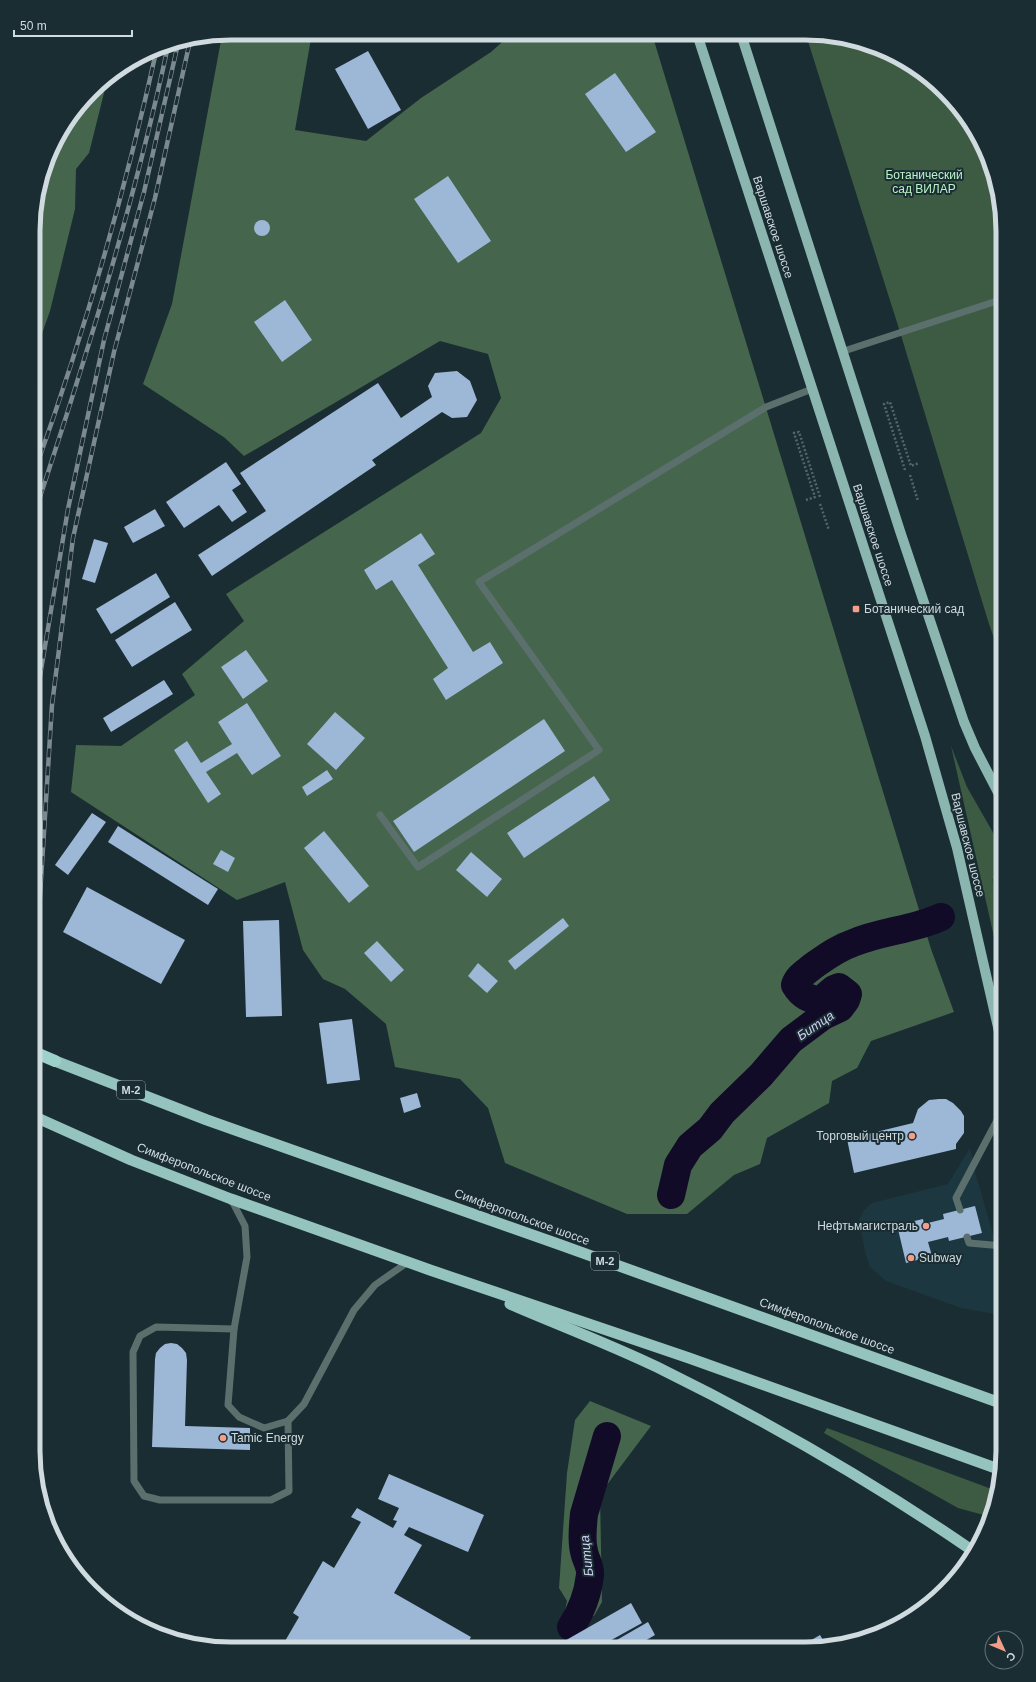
<svg xmlns="http://www.w3.org/2000/svg" width="1036" height="1682" font-family="Arial,sans-serif">
	<style>
		.built { fill: #1c3740 }
		.green { fill: #3d5a43 }
		.forest { fill: #45654c }
		.water { fill: #110b27 }
		.lines { fill: none; stroke-linecap: round; stroke-linejoin: round }
		.river { stroke: #110b27; stroke-width: 28 }
		.building { fill: #9db7d7 }
		.path { stroke: #55666b; stroke-width: 2.5; stroke-dasharray: 2 2; stroke-linecap: butt }
		.service { stroke: #5b706d; stroke-width: 7 }
		.primary { stroke: #8bb6b0; stroke-width: 10 }
		.trunk { stroke: #94c4bd; stroke-width: 11 }
		.motorway { stroke: #9dd2ca; stroke-width: 12 }
		.rail-casing { stroke: #7c8a8f; stroke-width: 4.5 }
		.rail { stroke: #1a2d33; stroke-width: 3; stroke-dasharray: 9; stroke-linecap: butt }
		.poi-dot { fill: #f49e8a; stroke: #1a2d33; stroke-width: 1.5 }
		.labels { text-anchor: middle; stroke-width: 4; stroke-linejoin: round; paint-order: stroke }
		.shield { fill: #1a2d33; stroke: #99a7ab; stroke-width: 1 }
		.shield-label { font-size: 11px; font-weight: bold; fill: #d0dbdf }
		.park-label { font-size: 12px; fill: #baf4c6; stroke: #1a2d33 }
		.street-label { font-size: 12px; fill: #d0dbdf; stroke: #1a2d33 }
		.poi-label { font-size: 12px; fill: #d0dbdf; stroke: #1a2d33; text-anchor: start }
		.water-label { font-size: 13px; font-style: italic; fill: #d3d0f5; stroke: #1a2d33 }
		.rim { fill: none; stroke: #d0dbdf; stroke-width: 5 }
	</style>
	<rect width="100%" height="100%" fill="#1a2d33"/>
	<g class="built">
		<polygon points="970,1148 976,1175 993,1234 1003,1248 1003,1314 1000,1315 961,1308 886,1281 870,1267 865,1252 859,1219 864,1210 872,1203 948,1184"/>
		<polygon points="33,1224 34,1268 44,1506 33,1451"/>
	</g>
	<g class="green">
		<polygon points="806,35 831,35 881,48 926,74 962,111 988,156 1003,231 1003,664 989,624 900,332"/>
		<polygon points="951,746 967,787 1003,850 1003,875 992,878 1003,922 1003,977"/>
		<polygon points="827,1428 997,1491 992,1515 991,1517 958,1508 824,1433"/>
	</g>
	<g class="forest">
		<polygon points="231,33 312,33 295,130 366,141 421,98 491,52 511,34 652,34 931,949 954,1012 871,1041 857,1068 832,1081 829,1103 767,1138 760,1164 734,1175 687,1214 627,1214 505,1163 488,1108 460,1079 395,1067 386,1024 345,989 323,979 303,950 285,882 237,900 71,792 76,745 121,746 195,695 182,674 244,621 226,594 481,433 501,398 488,354 440,341 244,456 225,438 143,384 172,304 222,35"/>
		<polygon points="108,77 89,153 76,169 75,209 50,311 34,356 35,206 54,143 100,82"/>
		<polygon points="1003,875 1003,922 992,877"/>
		<polygon points="590,1401 651,1426 600,1494 602,1602 594,1616 562,1625 567,1601 559,1588 567,1473 575,1420"/>
	</g>
	<polygon class="water" points="938,87 962,111 985,150"/>
	<g class="lines">
		<g class="river">
			<path d="M671 1195 678 1165 690 1146 710 1129 722 1113 761 1075 791 1040 823 1016 840 1008 846 1000 848 994 839 987 834 989 821 1000C809 1000 801 995 795 985 798 976 806 972 813 966 826 957 838 948 853 943 881 931 913 930 941 917"/>
			<path d="M571 1627C581 1612 588 1593 590 1575 591 1566 585 1559 584 1551 581 1540 583 1525 584 1514L607 1436"/>
		</g>
	</g>
	<g class="building">
		<polygon points="368,51 401,110 368,129 335,69"/>
		<polygon points="615,73 656,132 626,152 585,94"/>
		<polygon points="448,176 491,241 458,263 414,199"/>
		<circle cx="262" cy="228" r="8"/>
		<polygon points="285,300 312,340 282,362 254,322"/>
		<polygon points="457,371 470,381 477,400 467,417 452,418 442,412 372,460 376,465 212,576 198,555 266,511 240,473 378,383 401,418 432,397 428,386 435,373"/>
		<polygon points="226,462 241,484 232,490 247,512 232,522 219,505 184,528 166,502"/>
		<polygon points="155,509 165,526 133,543 124,527"/>
		<polygon points="421,533 435,554 418,565 473,652 490,642 503,663 446,700 433,679 448,668 392,580 376,590 364,570"/>
		<polygon points="94,539 108,543 95,583 82,579"/>
		<polygon points="156,573 170,597 111,634 96,609"/>
		<polygon points="175,602 192,630 132,667 115,640"/>
		<polygon points="246,650 268,681 243,699 221,667"/>
		<polygon points="164,680 173,694 111,732 103,718"/>
		<polygon points="247,703 281,756 252,775 237,753 206,772 221,794 208,803 174,750 187,741 201,763 232,744 218,722"/>
		<polygon points="335,712 365,738 336,770 307,744"/>
		<polygon points="544,719 565,751 414,852 393,821"/>
		<polygon points="327,770 333,779 307,796 302,787"/>
		<polygon points="594,776 610,800 524,858 507,833"/>
		<polygon points="92,813 106,822 68,875 55,865"/>
		<polygon points="118,826 218,889 208,905 108,842"/>
		<polygon points="324,831 369,886 349,903 304,848"/>
		<polygon points="221,850 235,858 228,872 213,864"/>
		<polygon points="471,852 502,879 487,897 456,870"/>
		<polygon points="87,887 185,940 161,984 63,932"/>
		<polygon points="563,918 569,926 515,970 508,961"/>
		<polygon points="279,920 282,1016 246,1017 243,921"/>
		<polygon points="377,941 404,970 391,982 364,953"/>
		<polygon points="478,963 498,981 487,993 468,976"/>
		<polygon points="352,1019 360,1080 327,1084 319,1023"/>
		<polygon points="417,1093 421,1107 404,1113 400,1098"/>
		<polygon points="939,1099 946,1099 953,1103 961,1111 964,1116 964,1133 956,1144 956,1149 854,1173 847,1139 913,1123 918,1109 929,1100"/>
		<polygon points="975,1206 982,1233 949,1241 948,1237 928,1242 932,1256 906,1263 897,1225 923,1219 924,1224 944,1219 943,1214"/>
		<polygon points="171,1343 177,1344 182,1348 186,1353 187,1360 185,1426 250,1428 250,1450 152,1447 155,1359 156,1353 160,1348 165,1344"/>
		<polygon points="389,1474 484,1515 468,1552 409,1527 404,1535 422,1545 394,1593 471,1637 465,1648 281,1648 299,1617 293,1613 323,1561 334,1568 361,1522 351,1517 357,1508 393,1528 397,1521 393,1520 399,1508 378,1499"/>
		<polygon points="631,1603 642,1623 597,1648 565,1648 561,1643"/>
		<polygon points="648,1622 655,1635 631,1649 610,1648 608,1645"/>
		<polygon points="820,1635 826,1645 805,1649 796,1649"/>
	</g>
	<g class="lines">
		<g class="path">
			<polyline points="905,470 884,404 890,402 911,466 919,463"/>
			<polyline points="910,475 918,501"/>
			<polyline points="806,500 815,497 794,433 799,432 820,497"/>
			<polyline points="820,504 829,530"/>
			<polyline points="1000,1137 1003,1148"/>
		</g>
		<g class="service">
			<polyline points="844,351 1003,299"/>
			<polyline points="380,815 418,867 599,750 479,582 766,407 812,389"/>
			<polyline points="231,1199 245,1226 247,1257 234,1329 228,1405 239,1417 264,1428 288,1421 304,1404 354,1310 375,1285 408,1262"/>
			<polyline points="960,1210 956,1198 1003,1109"/>
			<polyline points="967,1237 969,1243 1003,1246"/>
			<polyline points="234,1329 156,1327 140,1336 133,1352 134,1481 144,1496 160,1500 271,1500 289,1491 288,1421"/>
		</g>
		<g class="primary">
			<polyline points="697,34 925,736 957,848 1003,1049"/>
			<polyline points="741,34 900,531 964,722 975,748 1003,802"/>
		</g>
		<g class="trunk">
			<polyline points="55,1061 207,1120 558,1244 1003,1404"/>
			<polyline points="33,1116 131,1160 231,1199 430,1270 689,1358 1001,1470"/>
			<path d="M510 1304C559 1325 609 1344 657 1367 767 1421 873 1482 973 1551"/>
		</g>
		<polyline class="motorway" points="34,1052 55,1061"/>
		<g class="rail-casing">
			<g id="rail">
				<path d="M34 473C84 334 125 192 157 48"/>
				<path d="M34 515C85 361 134 205 168 46"/>
				<polyline points="34,730 37,694 68,509 104,340 144,192 178,44"/>
				<polyline points="34,991 52,705 73,538 114,352 155,198 190,41"/>
			</g>
		</g>
		<use href="#rail" class="rail"/>
	</g>
	<g class="poi-dot">
		<rect x="852" y="605" width="8" height="8" rx="2"/>
		<circle cx="912" cy="1136" r="4"/>
		<circle cx="926" cy="1226" r="4"/>
		<circle cx="911" cy="1258" r="4"/>
		<circle cx="223" cy="1438" r="4"/>
	</g>
	<g class="labels">
		<g class="shield">
			<rect x="117" y="1081" width="28" height="18" rx="3"/>
			<rect x="591" y="1252" width="28" height="18" rx="3"/>
		</g>
		<g class="shield-label">
			<text x="131" y="1094">М-2</text>
			<text x="605" y="1265">М-2</text>
		</g>
		<g class="park-label">
			<text x="924" y="179">Ботанический<tspan x="924" dy="14">сад ВИЛАР</tspan></text>
		</g>
		<g class="street-label">
			<text transform="translate(773 227) rotate(72)" y="4">Варшавское шоссе</text>
			<text transform="translate(873 535) rotate(72)" y="4">Варшавское шоссе</text>
			<text transform="translate(968 845) rotate(76)" y="4">Варшавское шоссе</text>
			<text transform="translate(204 1172) rotate(21)" y="4">Симферопольское шоссе</text>
			<text transform="translate(522 1217) rotate(20)" y="4">Симферопольское шоссе</text>
			<text transform="translate(827 1326) rotate(20)" y="4">Симферопольское шоссе</text>
		</g>
		<g class="poi-label">
			<text x="864" y="613">Ботанический сад</text>
			<text x="904" y="1140" text-anchor="end">Торговый центр</text>
			<text x="918" y="1230" text-anchor="end">Нефтьмагистраль</text>
			<text x="919" y="1262">Subway</text>
			<text x="231" y="1442">Tamic Energy</text>
		</g>
		<g class="water-label">
			<text transform="translate(815 1025) rotate(-34)" y="5">Битца</text>
			<text transform="translate(586 1556) rotate(-96)" y="5">Битца</text>
		</g>
	</g>
	<path d="M0 0H1036V1682H0ZM231 40H805A191 191 0 0 1 996 231V1451A191 191 0 0 1 805 1642H231A191 191 0 0 1 40 1451V231A191 191 0 0 1 231 40Z" fill="#1a2d33" fill-rule="evenodd"/>
	<path class="rim" d="M231 40H805A191 191 0 0 1 996 231V1451A191 191 0 0 1 805 1642H231A191 191 0 0 1 40 1451V231A191 191 0 0 1 231 40Z"/>
	<g transform="translate(1004 1650) rotate(134)"><circle r="19" fill="#1a2d33" stroke="#637378"/>
	<path d="M0-3L7 15L0 10L-7 15Z" fill="#f49e8a"/>
	<text y="-6" font-size="11" font-weight="bold" text-anchor="middle" fill="#d0dbdf">С</text>
	</g>
	<path d="M14 30v6h118v-6" fill="none" stroke="#d0dbdf" stroke-width="2"/>
	<text x="20" y="30" font-size="12" fill="#d0dbdf" stroke="#1a2d33" stroke-width="3" paint-order="stroke">50 m</text>
</svg>
